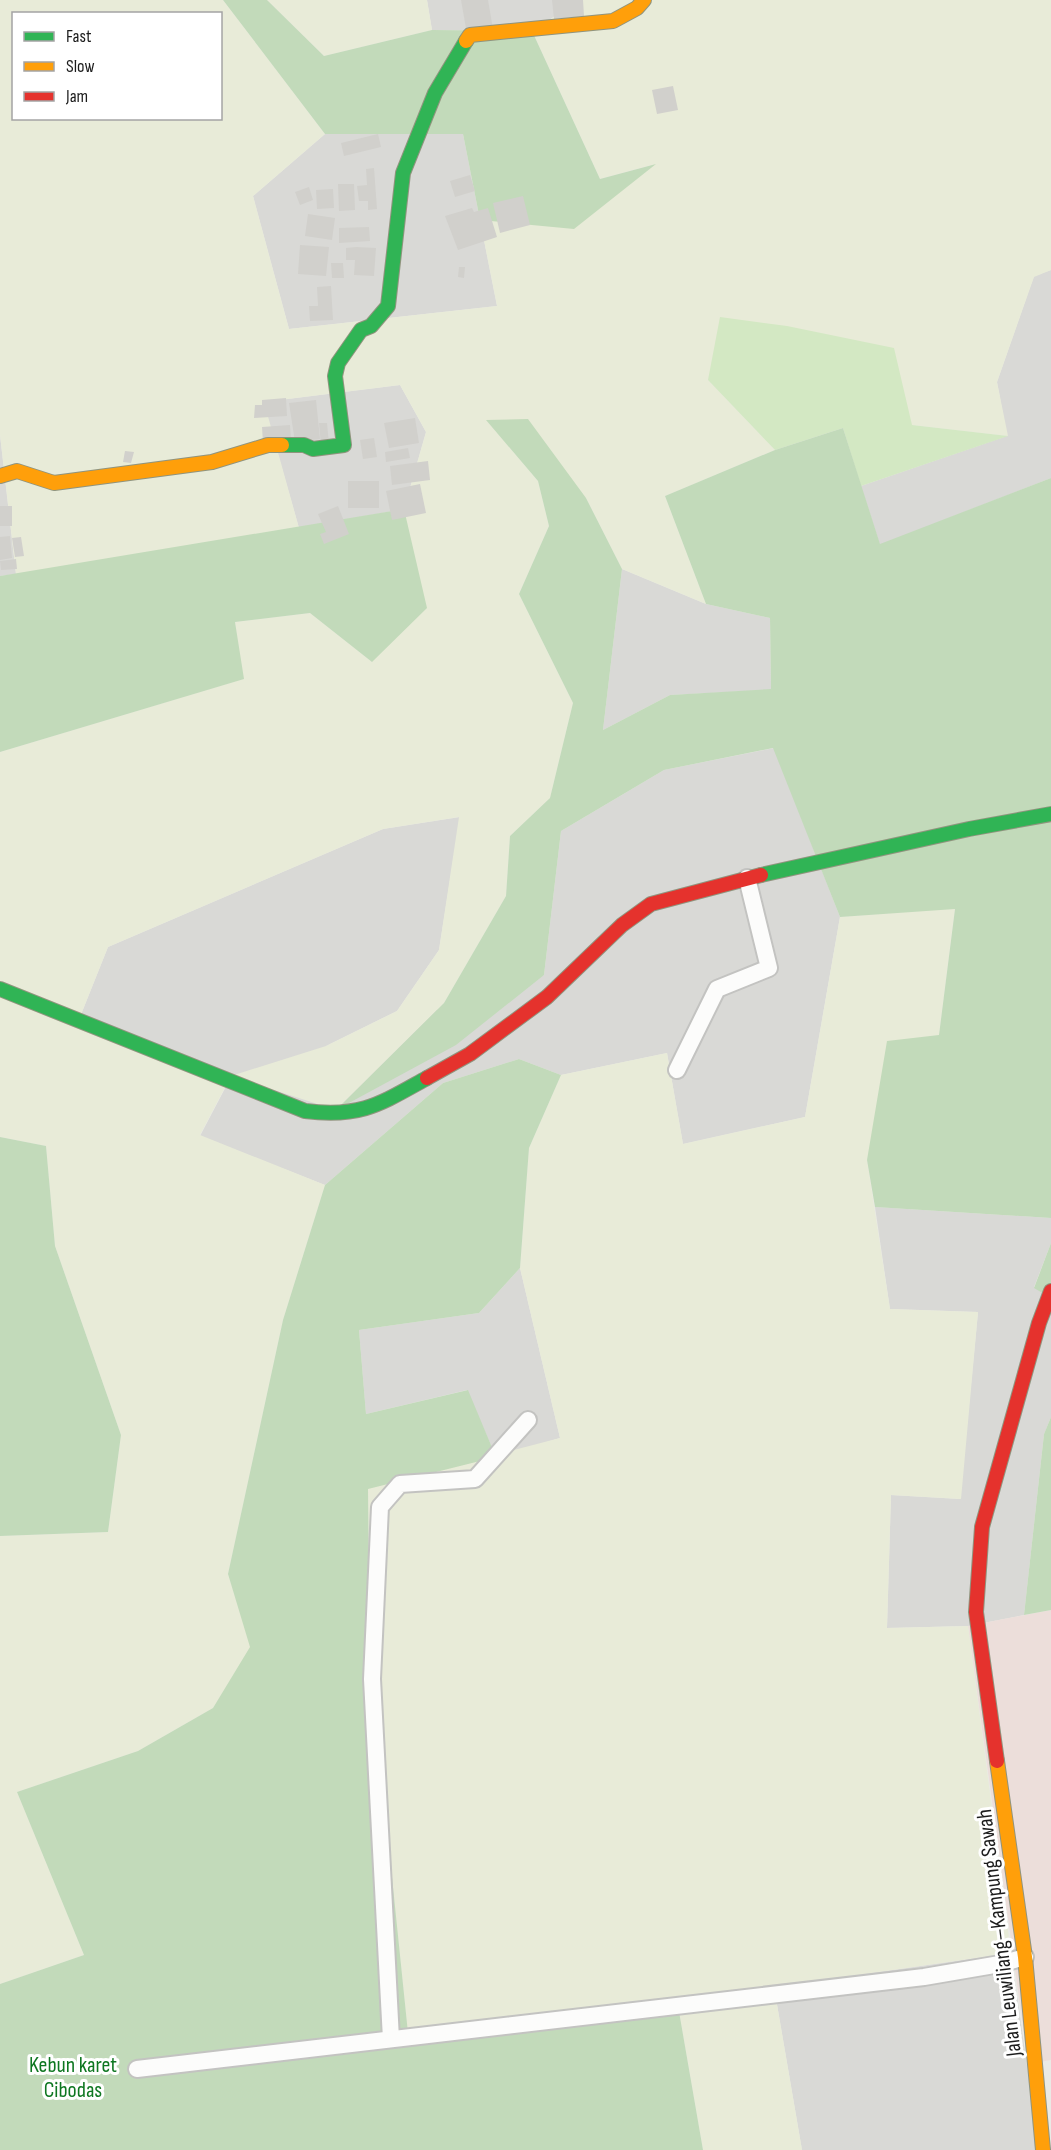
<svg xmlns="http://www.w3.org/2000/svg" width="1051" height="2150" font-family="'Sofia Sans Condensed',sans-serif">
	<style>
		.residential { fill: #d9d9d6 }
		.commercial { fill: #ecdeda }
		.farmland { fill: #e8ebd8; fill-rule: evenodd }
		.grass { fill: #d3e8c3 }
		.forest { fill: #c2daba }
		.building { fill: #d1d0cc }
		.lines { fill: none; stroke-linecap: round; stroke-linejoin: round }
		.street-casing { stroke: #c3c3c1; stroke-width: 20 }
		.fast-casing { stroke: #90947e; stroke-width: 16 }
		.slow-casing { stroke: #90947e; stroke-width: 16 }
		.jam-casing { stroke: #90947e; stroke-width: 16 }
		.street { stroke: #fcfcfb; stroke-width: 16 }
		.fast { stroke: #30b455; stroke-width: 14 }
		.slow { stroke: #ff9f0a; stroke-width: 14 }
		.jam { stroke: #e5322d; stroke-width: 14 }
		.labels { text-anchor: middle; stroke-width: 6; stroke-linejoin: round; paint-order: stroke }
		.street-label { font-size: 22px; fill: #1c1c1c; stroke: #fff }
		.park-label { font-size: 22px; fill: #0e7721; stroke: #fff }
	</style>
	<rect width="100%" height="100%" fill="#eaeae5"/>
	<g class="residential">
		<polygon points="427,0 580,0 532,31 432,30"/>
		<polygon points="325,134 463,134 497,306 289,329 253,196"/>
		<polygon points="1051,270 1051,478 880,545 861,486 1007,436 997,382 1034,276"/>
		<polygon points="400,385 426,432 404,509 299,528 263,402"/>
		<polygon points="0,435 16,574 0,576"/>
		<polygon points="622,569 706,604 770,618 771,690 670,695 603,730"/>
		<polygon points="774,748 840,917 805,1117 683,1144 667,1053 561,1075 519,1059 443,1083 325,1185 200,1136 231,1077 80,1017 108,947 383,829 460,817 439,950 397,1011 326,1046 544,975 561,831 664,770"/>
		<polygon points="875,1207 1051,1218 1051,1243 1034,1287 1051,1298 1051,1417 1044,1434 1024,1615 968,1626 887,1628 891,1495 960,1499 978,1312 890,1309"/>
		<polygon points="520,1268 560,1438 496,1457 467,1390 366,1414 359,1330 479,1313"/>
		<polygon points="1011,1953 1039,2150 802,2150 774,1987"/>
	</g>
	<polygon class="commercial" points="1051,1610 1051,2060 1028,2064 968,1626"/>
	<g class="farmland">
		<path d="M0 0H223L325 134 253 196 289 329 497 306 480 220 655 164 600 179 532 31 580 0H1051V270L1034 277 997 382 1008 436 912 425 708 380 775 450 665 496 706 604 622 569 586 498 487 421 538 481 549 526 519 594 573 703 550 798 510 836 506 896 444 1003 336 1110 231 1076 200 1135 325 1185 283 1320 228 1574 251 1647 213 1708 138 1751 17 1792 84 1955 0 1984V1536L108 1532 121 1435 55 1246 46 1146 0 1137V752L243 679 235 622 310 613 372 662 404 509 426 432 400 385 264 402 299 528 16 574 0 435ZM14 14H220V118H14ZM459 817 439 950 397 1011 326 1046 231 1076 80 1017 108 947 383 829Z"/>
		<polygon points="267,0 427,0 432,30 324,56"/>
		<polygon points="955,908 939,1035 867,1160 890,1309 978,1312 961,1499 891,1495 887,1628 968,1626 1011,1953 774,1987 802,2150 703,2150 677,2000 408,2034 370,1663 368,1488 560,1438 520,1268 529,1148 561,1075 667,1053 683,1144 805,1117 840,917"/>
	</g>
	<polygon class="grass" points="720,317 787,326 894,348 912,425 1008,436 861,486 843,428 775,450 708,380"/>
	<g class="forest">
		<polygon points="223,0 267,0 324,56 432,30 532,31 600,179 656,164 574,229 480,220 463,134 325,134"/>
		<polygon points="528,419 586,498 622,569 603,730 670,695 771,689 770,618 706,604 665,496 775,450 843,428 880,544 1051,478 1051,1218 875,1207 867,1160 887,1041 939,1035 955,909 840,917 773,748 664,770 561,831 544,975 456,1045 336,1110 444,1003 506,896 510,836 550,798 573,703 519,594 549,526 538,481 486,420"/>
		<polygon points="404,509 427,608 372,662 310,613 235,622 244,679 0,752 0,576"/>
		<polygon points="519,1059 561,1075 529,1148 520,1268 479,1313 359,1330 366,1414 468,1390 496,1457 368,1489 370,1663 408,2033 677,2000 703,2150 0,2150 0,1984 84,1955 17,1792 138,1751 213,1708 250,1647 228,1574 283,1320 325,1185 443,1083"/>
		<polygon points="0,1137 46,1146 55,1246 121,1435 108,1532 0,1536"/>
		<polygon points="1051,1243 1051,1298 1034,1288"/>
		<polygon points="1051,1417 1051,1610 1024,1615 1044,1434"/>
	</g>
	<g class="building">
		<polygon points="461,0 488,0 493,29 467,34"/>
		<polygon points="552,0 583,0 584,16 554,19"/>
		<polygon points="673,86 678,110 657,114 652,90"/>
		<polygon points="378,134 381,147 344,156 341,143"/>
		<polygon points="374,168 377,209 368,210 368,201 359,201 357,186 367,185 366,169"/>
		<polygon points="470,175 475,191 455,197 450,181"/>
		<polygon points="338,184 354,184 355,210 339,211"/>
		<polygon points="309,187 313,200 300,205 295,192"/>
		<polygon points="333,189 334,208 317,209 316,190"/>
		<polygon points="523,196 530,225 500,233 493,203"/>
		<polygon points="472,208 474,212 488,208 497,237 458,250 445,216"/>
		<polygon points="308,214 335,218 332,240 305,236"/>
		<polygon points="369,227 370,241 339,243 339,228"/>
		<polygon points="300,245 329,247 326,276 298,274"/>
		<polygon points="356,247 376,248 374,276 354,275 355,260 346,260 346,248"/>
		<polygon points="331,263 343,263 344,278 332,278"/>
		<polygon points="459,267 465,267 464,278 458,277"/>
		<polygon points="331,286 333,320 310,321 309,306 318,306 317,287"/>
		<polygon points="286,398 287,416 254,418 255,405 262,405 262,400"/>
		<polygon points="316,400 320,439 295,442 289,403"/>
		<polygon points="415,418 419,443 389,448 384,423"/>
		<polygon points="319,423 327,423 329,444 321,445"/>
		<polygon points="290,425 291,440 263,443 262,427"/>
		<polygon points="374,438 377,457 363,459 360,440"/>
		<polygon points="408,448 410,458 386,462 385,452"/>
		<polygon points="125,451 134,452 131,463 123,462"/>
		<polygon points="428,461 430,480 392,485 390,466"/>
		<rect x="348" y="481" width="31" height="27"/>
		<polygon points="420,484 426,513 392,520 386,491"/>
		<rect x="0" y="506" width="12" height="20"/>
		<polygon points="338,506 349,534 324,544 320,534 326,532 318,514"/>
		<polygon points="10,536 12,558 0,560 0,537"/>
		<polygon points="21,537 24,556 15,557 12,538"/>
		<polygon points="16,559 17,569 1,570 0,561"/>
	</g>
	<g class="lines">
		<g class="street-casing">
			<g id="street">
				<polyline points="677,1070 717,989 769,968 747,878"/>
				<polyline points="391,2039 372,1679 380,1507 400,1484 475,1479 528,1420"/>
				<polyline points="137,2069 924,1977 1000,1964 1025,1957"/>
			</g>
		</g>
		<g class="fast-casing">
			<g id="fast">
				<polyline points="282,445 304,445 313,449 344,445 335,376 338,363 361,330 371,326 388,306 403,173 435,93 466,41"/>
				<polyline points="761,875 969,829 1051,814"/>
				<path d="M0 989 305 1111C361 1118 380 1104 427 1078"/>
			</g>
		</g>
		<g class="slow-casing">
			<g id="slow">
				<polyline points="466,41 470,35 613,21 637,8 644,0"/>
				<polyline points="0,476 17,471 54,483 212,462 268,445 282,445"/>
				<polyline points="997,1761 1025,1957 1043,2150"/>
			</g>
		</g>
		<g class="jam-casing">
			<g id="jam">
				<polyline points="427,1078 470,1054 547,997 622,925 651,904 761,875"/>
				<polyline points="997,1761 976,1612 982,1527 1039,1323 1051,1291"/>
			</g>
		</g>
		<use href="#street" class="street"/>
		<use href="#fast" class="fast"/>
		<use href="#slow" class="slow"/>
		<use href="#jam" class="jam"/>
	</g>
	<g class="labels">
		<g class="street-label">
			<text transform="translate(998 1933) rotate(-97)" y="8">Jalan Leuwiliang–Kampung Sawah</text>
		</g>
		<g class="park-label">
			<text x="73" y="2072">Kebun karet<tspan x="73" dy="25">Cibodas</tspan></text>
		</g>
	</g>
	<rect x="12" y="12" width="210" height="108" fill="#ffffff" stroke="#a4a4a4" stroke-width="1.5"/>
	<rect x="24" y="32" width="30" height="9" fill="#30b455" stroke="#a4a4a4" stroke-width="1.5"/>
	<text x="66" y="42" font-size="18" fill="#1c1c1c">Fast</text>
	<rect x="24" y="62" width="30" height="9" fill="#ff9f0a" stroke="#a4a4a4" stroke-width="1.5"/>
	<text x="66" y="72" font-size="18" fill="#1c1c1c">Slow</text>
	<rect x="24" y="92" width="30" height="9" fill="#e5322d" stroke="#a4a4a4" stroke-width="1.5"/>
	<text x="66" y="102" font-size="18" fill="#1c1c1c">Jam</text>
</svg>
